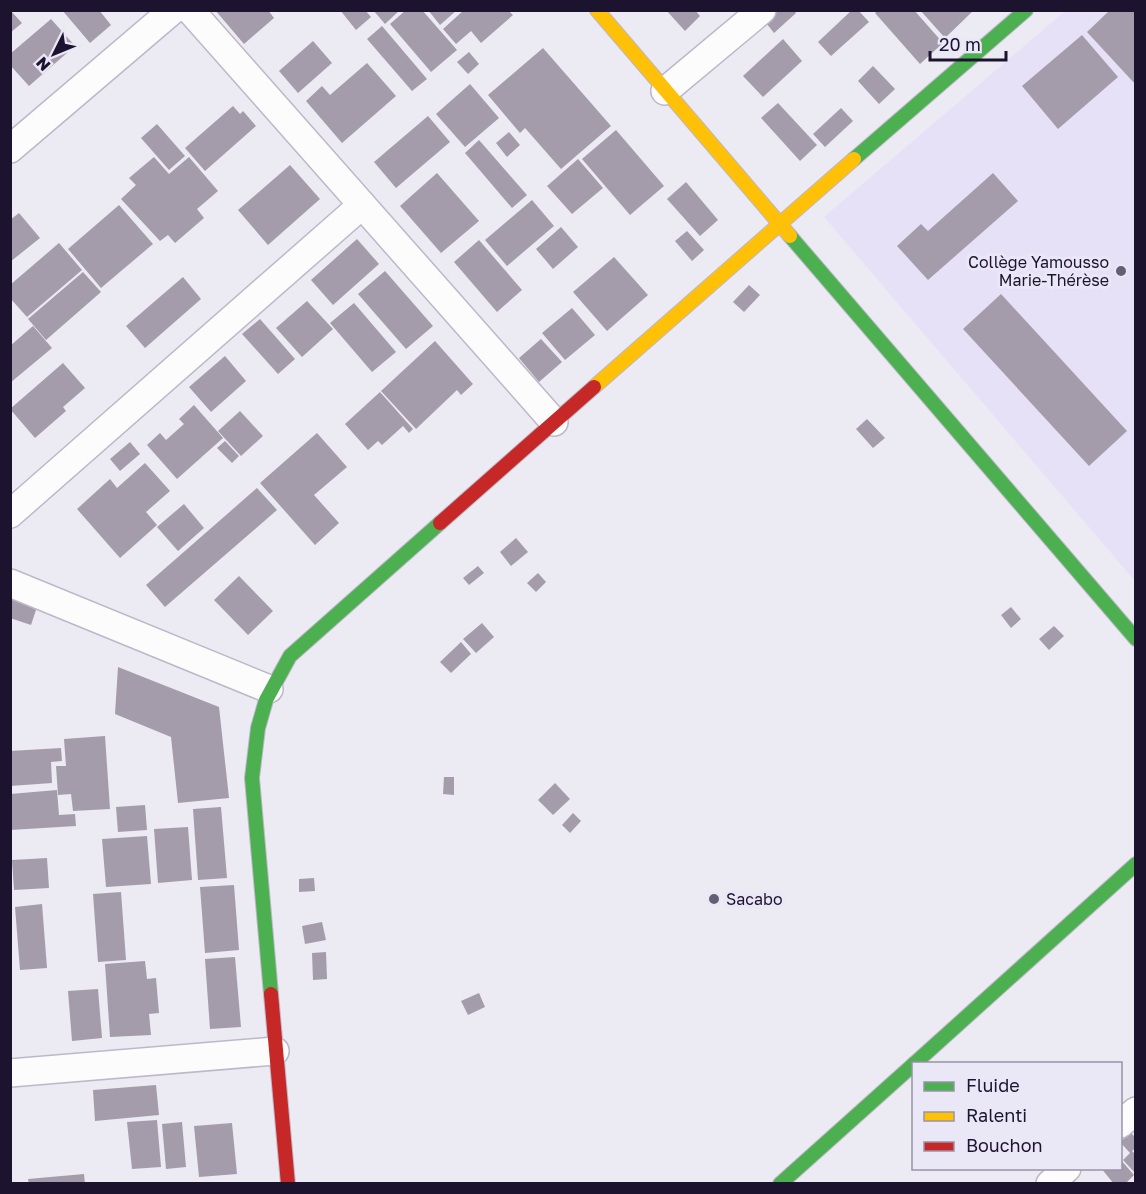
<svg xmlns="http://www.w3.org/2000/svg" width="1146" height="1194" font-family="'Golos Text',sans-serif">
	<style>
		.built { fill: #e6e1f7 }
		.building { fill: #a59cab }
		.lines { fill: none; stroke-linecap: round; stroke-linejoin: round }
		.street-casing { stroke: #bdb8c9; stroke-width: 30 }
		.fast-casing { stroke: #bdb8c9; stroke-width: 16 }
		.slow-casing { stroke: #bdb8c9; stroke-width: 16 }
		.jam-casing { stroke: #bdb8c9; stroke-width: 16 }
		.street { stroke: #fcfcfd; stroke-width: 27 }
		.fast { stroke: #4caf50; stroke-width: 14 }
		.slow { stroke: #ffc107; stroke-width: 14 }
		.jam { stroke: #c62828; stroke-width: 14 }
		.poi-dot { fill: #655f73; stroke: #eae7f6; stroke-width: 2 }
		.labels { text-anchor: middle; stroke-width: 6; stroke-linejoin: round; paint-order: stroke }
		.poi-label { font-size: 16px; fill: #1c142f; stroke: #eae7f6; text-anchor: end }
	</style>
	<rect width="100%" height="100%" fill="#eceaf2"/>
	<polygon class="built" points="1065,11 1135,11 1135,581 824,217"/>
	<g class="building">
		<polygon points="10,10 22,23 10,33"/>
		<polygon points="62,10 99,10 111,25 90,43"/>
		<polygon points="215,10 268,10 274,18 244,44"/>
		<polygon points="340,10 365,10 371,17 356,30"/>
		<polygon points="373,10 400,10 385,24"/>
		<polygon points="406,10 422,10 457,50 431,72 390,24"/>
		<polygon points="428,10 457,10 440,25"/>
		<polygon points="464,10 508,10 513,15 481,43 471,31 456,44 443,29"/>
		<polygon points="666,10 695,10 700,16 685,31"/>
		<polygon points="773,10 794,10 796,13 774,33 763,19"/>
		<polygon points="852,10 858,10 869,22 831,56 818,42"/>
		<polygon points="878,10 914,10 943,43 920,64 875,13"/>
		<polygon points="920,10 974,10 945,38"/>
		<polygon points="1110,10 1136,10 1136,85 1087,32"/>
		<polygon points="51,19 75,46 29,86 10,65 10,54"/>
		<polygon points="382,26 427,79 412,91 367,39"/>
		<polygon points="1082,35 1118,77 1058,129 1022,86"/>
		<polygon points="783,39 802,61 763,97 743,76"/>
		<polygon points="313,41 332,63 298,93 279,71"/>
		<polygon points="543,48 611,126 561,169 525,128 520,133 488,95"/>
		<polygon points="469,52 479,64 468,74 457,62"/>
		<polygon points="367,63 396,96 342,143 306,101 322,86 330,95"/>
		<polygon points="873,66 895,89 879,104 858,81"/>
		<polygon points="470,84 499,118 465,147 436,114"/>
		<polygon points="778,103 817,145 800,161 761,118"/>
		<polygon points="233,106 240,114 243,111 256,126 205,171 185,148"/>
		<polygon points="841,108 853,121 825,147 813,134"/>
		<polygon points="428,116 450,142 396,188 374,162"/>
		<polygon points="157,124 185,156 169,170 141,138"/>
		<polygon points="616,130 664,186 630,215 582,159"/>
		<polygon points="509,132 520,145 507,157 496,143"/>
		<polygon points="479,140 527,195 512,208 465,153"/>
		<polygon points="154,157 169,174 189,157 218,191 197,209 204,218 175,243 168,235 160,241 121,199 136,185 129,178"/>
		<polygon points="578,159 603,188 572,214 547,186"/>
		<polygon points="290,165 320,199 268,245 238,210"/>
		<polygon points="437,173 479,221 441,253 400,206"/>
		<polygon points="993,173 1018,201 928,280 897,246 921,224 928,231"/>
		<polygon points="686,182 718,220 700,236 667,199"/>
		<polygon points="532,200 554,226 507,266 485,240"/>
		<polygon points="119,205 153,244 101,288 68,249"/>
		<polygon points="19,213 40,238 10,262 10,220"/>
		<polygon points="561,227 578,247 553,269 536,249"/>
		<polygon points="687,231 704,250 692,261 675,241"/>
		<polygon points="357,239 379,264 333,305 311,280"/>
		<polygon points="479,240 522,290 497,312 454,262"/>
		<polygon points="59,243 82,270 27,317 10,298 10,285"/>
		<polygon points="614,257 648,295 607,331 573,292"/>
		<polygon points="385,271 433,326 406,349 358,294"/>
		<polygon points="83,272 101,292 46,340 28,319"/>
		<polygon points="183,277 201,299 145,348 126,326"/>
		<polygon points="749,285 760,295 744,312 733,302"/>
		<polygon points="1001,294 1127,431 1089,466 963,329"/>
		<polygon points="307,301 333,329 302,357 276,328"/>
		<polygon points="354,303 396,352 372,372 330,323"/>
		<polygon points="572,308 595,335 565,360 542,333"/>
		<polygon points="260,319 295,359 278,374 242,334"/>
		<polygon points="33,326 52,348 10,383 10,346"/>
		<polygon points="541,339 562,362 539,382 519,358"/>
		<polygon points="435,341 473,384 461,395 457,390 416,429 381,391"/>
		<polygon points="225,356 246,381 211,412 189,387"/>
		<polygon points="63,363 85,388 63,407 66,411 35,438 10,409"/>
		<polygon points="380,392 413,429 409,433 403,426 382,445 378,441 368,450 345,424"/>
		<polygon points="194,405 223,438 177,479 147,445 160,433 166,440 184,424 179,419"/>
		<polygon points="240,411 263,436 241,456 218,431"/>
		<polygon points="867,419 885,438 873,448 856,429"/>
		<polygon points="317,433 347,467 314,495 339,523 315,545 260,483"/>
		<polygon points="225,441 239,456 232,463 217,448"/>
		<polygon points="130,442 140,454 120,471 110,459"/>
		<polygon points="145,463 170,491 146,512 157,525 120,558 77,509 110,479 117,488"/>
		<polygon points="257,488 277,510 165,607 146,585"/>
		<polygon points="184,504 204,528 178,551 157,527"/>
		<polygon points="516,538 528,552 511,566 500,552"/>
		<polygon points="478,566 484,573 469,585 463,578"/>
		<polygon points="538,573 546,582 536,592 527,583"/>
		<polygon points="239,576 273,611 248,635 214,600"/>
		<polygon points="10,598 37,607 31,625 10,618"/>
		<polygon points="1011,607 1021,619 1011,628 1001,615"/>
		<polygon points="482,623 494,637 476,653 463,639"/>
		<polygon points="1054,626 1064,636 1049,650 1039,639"/>
		<polygon points="461,642 471,654 451,673 440,662"/>
		<polygon points="118,667 219,707 229,798 178,803 171,737 115,714"/>
		<polygon points="105,736 110,809 73,811 71,794 58,795 56,766 66,766 64,739"/>
		<polygon points="61,748 62,761 51,762 52,783 10,786 10,751"/>
		<polygon points="444,777 454,777 454,795 443,794"/>
		<polygon points="555,783 570,799 553,815 538,800"/>
		<polygon points="57,790 59,815 75,814 76,826 10,830 10,794"/>
		<polygon points="145,805 147,830 118,832 116,807"/>
		<polygon points="221,807 227,878 198,880 193,809"/>
		<polygon points="573,813 581,821 570,833 562,825"/>
		<polygon points="188,827 192,880 158,883 154,829"/>
		<polygon points="147,836 151,884 106,887 102,839"/>
		<polygon points="47,858 49,888 14,890 12,860"/>
		<polygon points="314,878 315,891 299,892 299,879"/>
		<polygon points="234,885 239,950 205,953 200,887"/>
		<polygon points="121,892 126,960 98,962 93,894"/>
		<polygon points="42,904 47,968 20,970 15,907"/>
		<polygon points="322,922 326,940 305,944 302,926"/>
		<polygon points="326,952 327,979 313,980 312,953"/>
		<polygon points="235,957 241,1027 210,1029 205,959"/>
		<polygon points="145,961 147,979 156,978 159,1013 149,1014 151,1035 110,1037 105,964"/>
		<polygon points="98,989 102,1038 72,1041 68,991"/>
		<polygon points="479,993 485,1007 468,1015 461,1001"/>
		<polygon points="156,1085 159,1115 95,1121 93,1090"/>
		<polygon points="157,1120 161,1167 132,1169 127,1122"/>
		<polygon points="182,1122 186,1167 166,1169 162,1124"/>
		<polygon points="232,1123 237,1174 199,1177 194,1126"/>
		<polygon points="1131,1133 1136,1138 1136,1148 1132,1151 1136,1155 1136,1174 1123,1160 1130,1153 1120,1142"/>
		<polygon points="1120,1159 1134,1175 1125,1184 1114,1184 1101,1168 1120,1168"/>
		<polygon points="84,1174 85,1184 29,1184 28,1179"/>
	</g>
	<g class="lines">
		<g class="street-casing">
			<g id="street">
				<polyline points="190,10 554,422"/>
				<polyline points="665,91 762,10"/>
				<polyline points="10,149 173,10"/>
				<polyline points="10,514 362,205"/>
				<polyline points="10,583 269,689"/>
				<polyline points="10,1073 275,1051"/>
				<polyline points="1120,1124 1136,1111"/>
				<polyline points="1050,1184 1067,1168"/>
			</g>
		</g>
		<g class="fast-casing">
			<g id="fast">
				<polyline points="854,159 1026,10"/>
				<polyline points="790,236 1136,639"/>
				<polyline points="271,994 252,778 258,728 266,700 290,656 440,523"/>
				<polyline points="914,1064 1136,864"/>
				<polyline points="780,1184 914,1064"/>
			</g>
		</g>
		<g class="slow-casing">
			<g id="slow">
				<polyline points="597,10 790,236"/>
				<polyline points="594,387 854,159"/>
			</g>
		</g>
		<g class="jam-casing">
			<g id="jam">
				<polyline points="440,523 594,387"/>
				<polyline points="271,994 288,1184"/>
			</g>
		</g>
		<use href="#street" class="street"/>
		<use href="#fast" class="fast"/>
		<use href="#slow" class="slow"/>
		<use href="#jam" class="jam"/>
	</g>
	<g class="poi-dot">
		<circle cx="1121" cy="271" r="6"/>
		<circle cx="714" cy="899" r="6"/>
	</g>
	<g class="labels">
		<g class="poi-label">
			<text x="1109" y="268">Collège Yamousso<tspan x="1109" dy="18">Marie-Thérèse</tspan></text>
			<text x="726" y="905" text-anchor="start">Sacabo</text>
		</g>
	</g>
	<rect width="1146" height="1194" fill="none" stroke="#1c142f" stroke-width="24"/>
	<rect x="912" y="1062" width="210" height="108" fill="#eae7f6" stroke="#9893a6" stroke-width="1.5"/>
	<rect x="924" y="1082" width="30" height="9" fill="#4caf50" stroke="#9893a6" stroke-width="1.5"/>
	<text x="966" y="1092" font-size="18" fill="#1c142f">Fluide</text>
	<rect x="924" y="1112" width="30" height="9" fill="#ffc107" stroke="#9893a6" stroke-width="1.5"/>
	<text x="966" y="1122" font-size="18" fill="#1c142f">Ralenti</text>
	<rect x="924" y="1142" width="30" height="9" fill="#c62828" stroke="#9893a6" stroke-width="1.5"/>
	<text x="966" y="1152" font-size="18" fill="#1c142f">Bouchon</text>
	<g transform="translate(54 54) rotate(227)" stroke="#eae7f6" stroke-width="4.5" paint-order="stroke">
	<path d="M0-4.5L10 22L0 15L-10 22Z" fill="#1c142f"/>
	<text y="-9" font-size="16" font-weight="bold" text-anchor="middle" fill="#1c142f">N</text>
	</g>
	<path d="M930 51v9h76v-9" fill="none" stroke="#1c142f" stroke-width="3"/>
	<text x="939" y="51" font-size="18" fill="#1c142f" stroke="#eae7f6" stroke-width="4.5" paint-order="stroke">20 m</text>
</svg>
